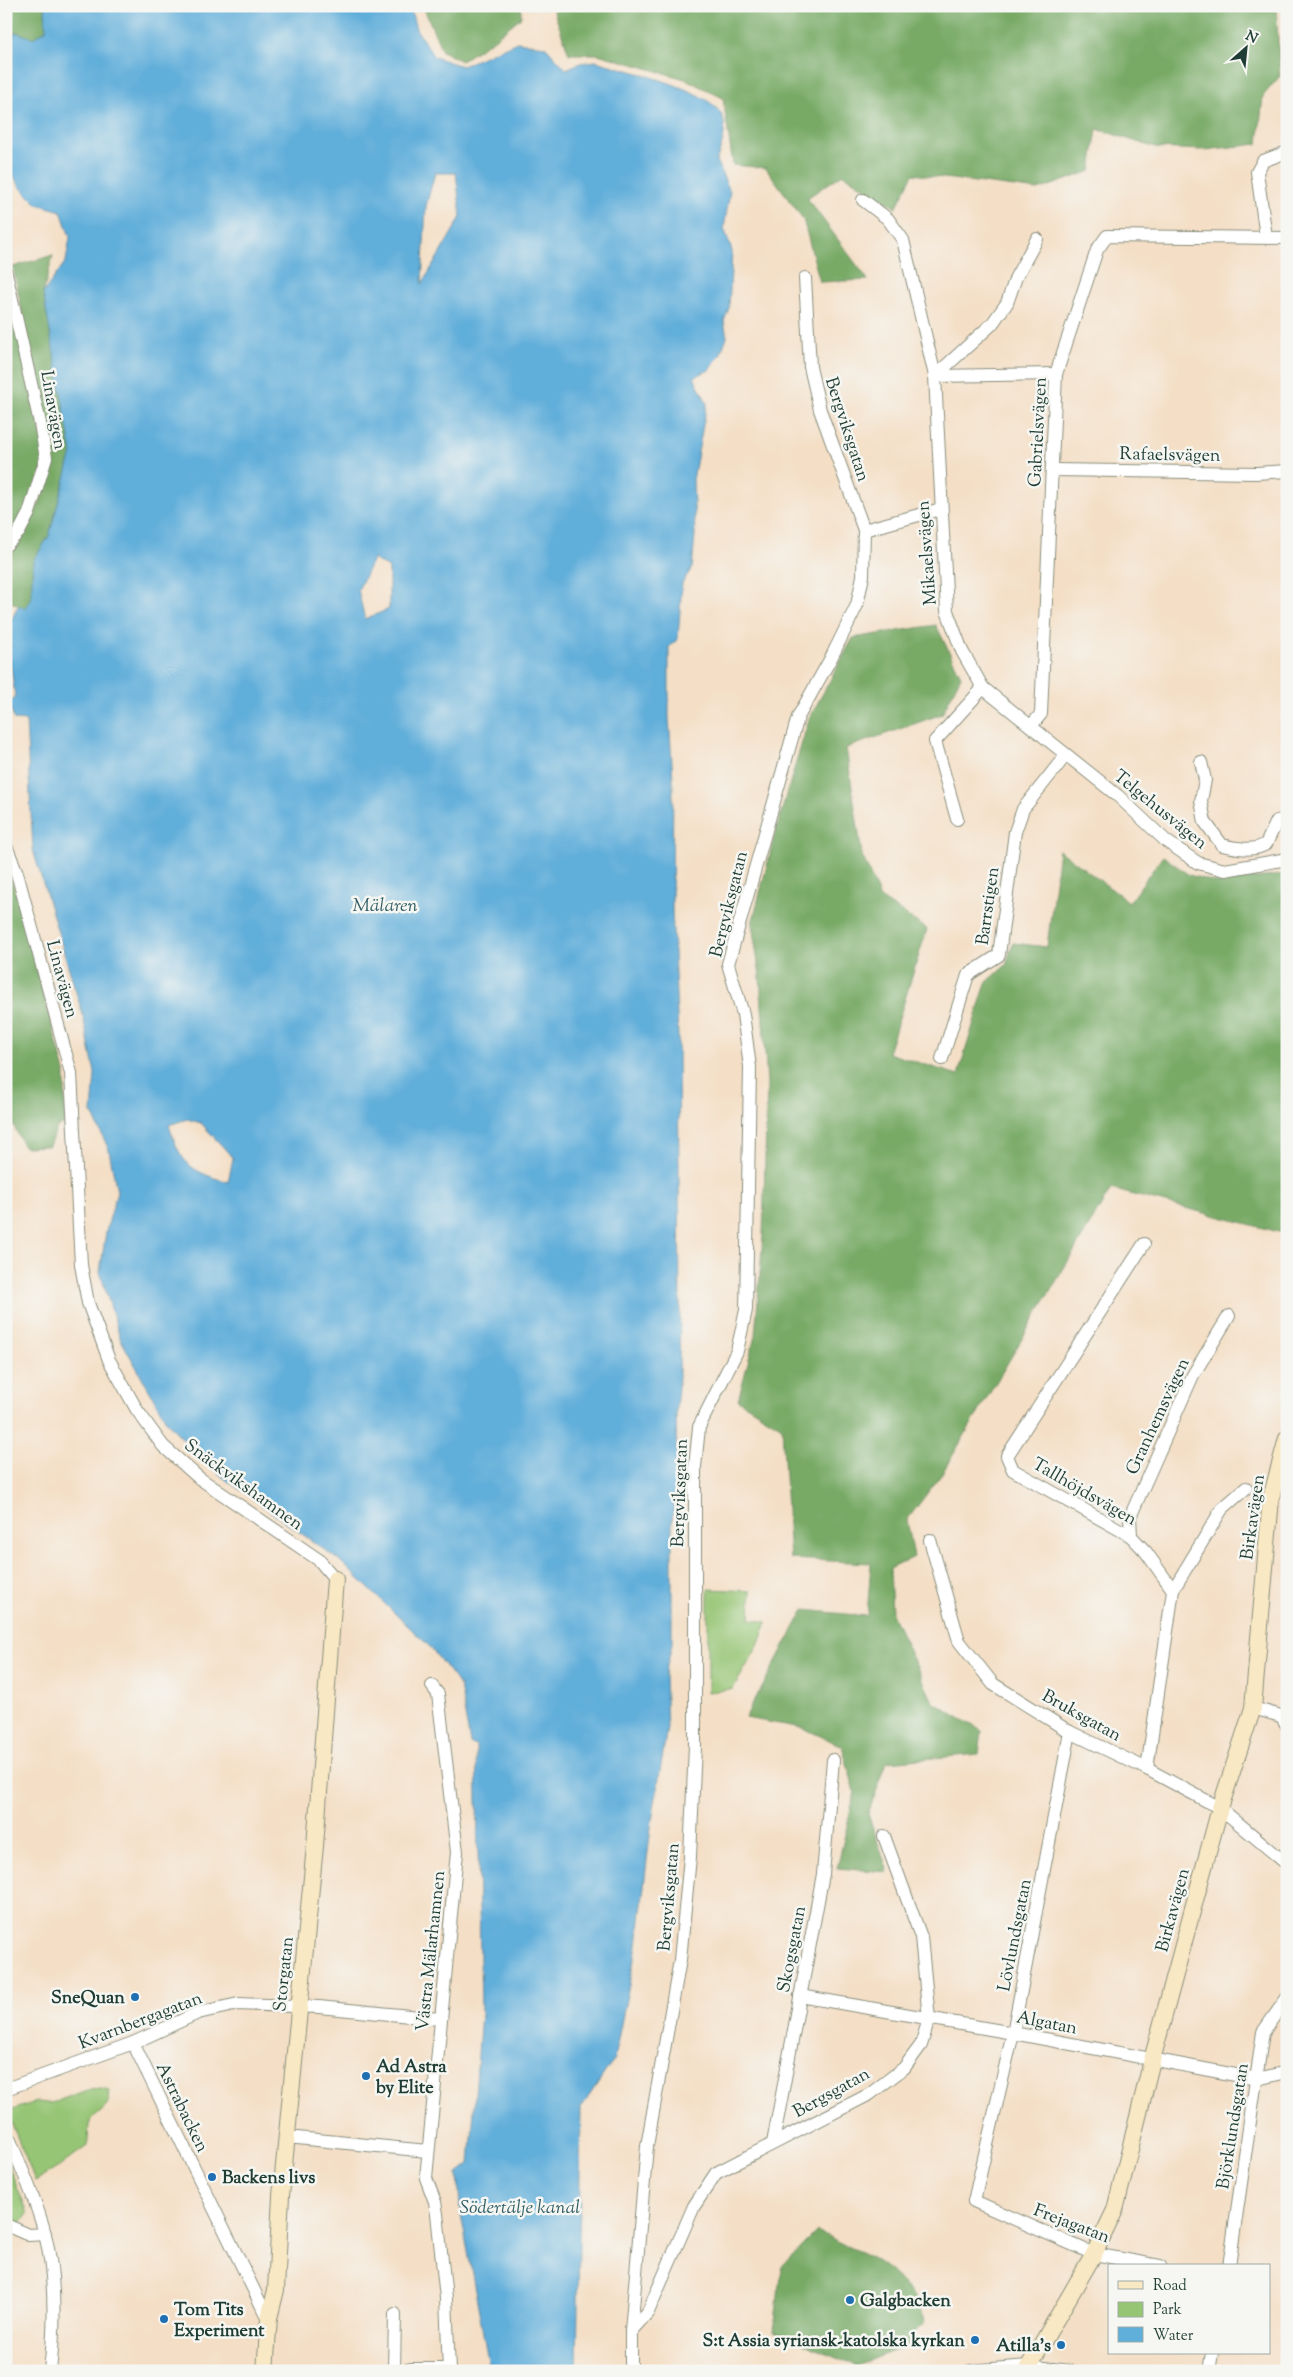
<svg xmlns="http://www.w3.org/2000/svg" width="1293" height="2377" font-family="'Sorts Mill Goudy',serif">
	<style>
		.green { fill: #96c574; stroke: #5a8154 }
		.forest { fill: #78aa66; stroke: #4c744d }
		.water { fill: #60aeda; stroke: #407687; fill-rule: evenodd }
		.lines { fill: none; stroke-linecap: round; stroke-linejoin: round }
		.street-casing { stroke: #8a8e7d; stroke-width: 14 }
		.secondary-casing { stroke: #8a8e7d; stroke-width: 18 }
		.street { stroke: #fff; stroke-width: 12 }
		.secondary { stroke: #f8e8c3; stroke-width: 16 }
		.poi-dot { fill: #1f6fb2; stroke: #f6f6f2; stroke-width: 2 }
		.labels { text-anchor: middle; stroke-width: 5; stroke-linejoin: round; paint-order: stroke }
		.street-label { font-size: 18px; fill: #1f3d34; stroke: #f6f6f2 }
		.poi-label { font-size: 18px; font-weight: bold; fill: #1f3d34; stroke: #f6f6f2; text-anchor: start }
		.water-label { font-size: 19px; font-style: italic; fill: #325f66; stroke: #f6f6f2 }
	</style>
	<rect width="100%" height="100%" fill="#f6f6f2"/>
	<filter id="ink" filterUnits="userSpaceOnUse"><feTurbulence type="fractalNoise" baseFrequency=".02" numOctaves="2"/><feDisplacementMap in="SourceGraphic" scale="10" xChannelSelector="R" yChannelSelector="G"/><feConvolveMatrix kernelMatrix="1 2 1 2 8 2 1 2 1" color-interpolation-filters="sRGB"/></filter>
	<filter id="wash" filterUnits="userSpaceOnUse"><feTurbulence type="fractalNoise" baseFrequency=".0096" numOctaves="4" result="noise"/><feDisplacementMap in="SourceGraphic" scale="20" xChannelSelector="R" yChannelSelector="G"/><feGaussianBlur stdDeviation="1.12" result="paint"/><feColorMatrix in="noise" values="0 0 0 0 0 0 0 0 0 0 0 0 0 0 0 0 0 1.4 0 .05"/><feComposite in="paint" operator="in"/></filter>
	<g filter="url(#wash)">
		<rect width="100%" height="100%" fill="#f4dfc6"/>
		<g class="green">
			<polygon points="708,1589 751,1591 750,1619 767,1622 758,1646 733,1689 708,1692"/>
			<path d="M101 2089 109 2091C113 2109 94 2111 89 2125 88 2131 89 2139 87 2146L59 2167 35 2181 7 2112 36 2102 52 2103 87 2090Z"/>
			<polygon points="6,2159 28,2214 20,2224 6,2219"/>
		</g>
		<g class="forest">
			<polygon points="6,6 45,6 46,30 33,38 15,32 6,56"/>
			<polygon points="423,6 521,6 521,17 493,40 461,61 442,51"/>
			<polygon points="552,6 1276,6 1280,76 1263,96 1258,144 1204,150 1156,148 1097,129 1091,171 1038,190 913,174 896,208 843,174 807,198 868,280 820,282 803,219 766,168 733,165 723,98 685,79 598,54 569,54"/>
			<polygon points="53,255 43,293 72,453 49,536 33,561 31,601 25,608 6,600 6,554 23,536 41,500 50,447 13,267"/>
			<polygon points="6,273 46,458 19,532 6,525"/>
			<polygon points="936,625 961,676 942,714 846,748 862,855 880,898 927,929 888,1053 958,1075 986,983 1006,965 1013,943 1047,947 1059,850 1129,902 1163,856 1189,875 1218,883 1287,874 1287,1234 1111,1189 941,1475 907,1520 914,1557 890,1569 892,1614 933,1702 982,1731 979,1754 887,1762 868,1814 888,1872 837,1868 855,1792 842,1746 803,1728 745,1718 804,1610 867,1616 871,1563 790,1559 782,1427 738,1400 755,1336 763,1236 767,1083 760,976 752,924 776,830 809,719 853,638"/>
			<polygon points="6,859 65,1072 65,1124 57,1127 49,1146 24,1147 6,1110"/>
			<polygon points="817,2231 872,2258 890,2271 915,2297 925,2323 915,2331 907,2345 857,2366 774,2331 781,2267"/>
		</g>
		<path class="water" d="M45 6H410L416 29 434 57 462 66 517 42 545 46 566 69 580 63 596 61C625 70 707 88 721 114 729 128 721 148 716 161L730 191 724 228 732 251 729 308 724 321 727 337 720 355 709 370 694 377 707 403 693 480 695 535 692 568 682 583 678 639 669 647V717L673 779 672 909 678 1036 680 1312 679 1377 676 1409 677 1482 672 1520V1644L665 1675 667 1728 651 1827 637 1945 614 2059 581 2108 577 2371H490L460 2209 458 2173 470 2164 481 2013 476 1746 470 1743 460 1686 431 1648 340 1561 225 1479 196 1453 167 1422 120 1338 100 1272 106 1232 117 1192 109 1150 92 1113 95 1073 82 1012 33 850 26 721 14 720 9 703 15 697 10 659 6 655V631L18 606 25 608 31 600 33 561 49 536 72 453 43 293 66 261 70 237 61 211 37 204 21 188 12 174 6 155V56L15 32 33 38 46 30ZM435 173H456L461 217 422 284 426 206ZM373 559 389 568V609L365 619 358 590ZM187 1119 201 1123 233 1158 228 1182C189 1171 181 1164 169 1125Z"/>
	</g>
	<g filter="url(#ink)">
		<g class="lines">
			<g class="street-casing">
				<g id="street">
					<polyline points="863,200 888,219 903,240 935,376 947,611 962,651 983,688 1118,796 1166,841 1198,863 1225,870 1287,859"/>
					<polyline points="1266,237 1257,172 1263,161 1287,152"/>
					<polyline points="6,273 40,423 46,458 29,513 19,532 6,545"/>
					<polyline points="935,376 992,324 1007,303 1016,277 1037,239"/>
					<polyline points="935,376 1056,374"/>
					<polyline points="1053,470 1257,473 1287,471"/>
					<polyline points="864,530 941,509"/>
					<polyline points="1031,726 1041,714 1056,374 1097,250 1107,236 1287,238"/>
					<path d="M1201 762 1205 780 1201 801 1205 822 1222 845C1235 848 1254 852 1266 844L1277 821 1287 819"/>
					<polyline points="957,819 935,741 983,688"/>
					<polyline points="6,846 17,873 71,1073 81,1265 88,1303 109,1360 137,1410 163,1446 199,1478 319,1560 335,1579"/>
					<polyline points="942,1059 968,975 999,955 1015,832 1023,809 1066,755"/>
					<polyline points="1144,1244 1007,1456 1013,1470 1131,1536 1146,1552 1173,1590 1147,1769"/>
					<polyline points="1131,1536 1130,1517 1193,1375 1229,1316"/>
					<polyline points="930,1540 959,1641 993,1684 1070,1732 1147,1769 1220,1808 1287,1864"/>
					<polyline points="1173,1590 1222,1509 1246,1488"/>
					<polyline points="432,1686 438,1694 457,1852 426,2178 435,2202 437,2214 446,2298 449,2371"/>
					<polyline points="1253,1708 1281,1716 1287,1725"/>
					<polyline points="1070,1732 1013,2033 974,2201 1094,2254 1160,2266"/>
					<polyline points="800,1996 1013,2033 1257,2079 1287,2072"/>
					<polyline points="133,2043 269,2321"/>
					<polyline points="6,2089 133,2043 198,2013 238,2004 319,2007 440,2019"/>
					<path d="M6 2130C19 2164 36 2198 45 2234 56 2278 55 2326 50 2371"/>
					<polyline points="287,2137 427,2151"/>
					<polyline points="773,2143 823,1874 833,1760"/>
					<polyline points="6,2225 29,2235 45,2234"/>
					<polyline points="1229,2266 1263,2032 1287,1998"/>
					<polyline points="631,2331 648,2312 694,2206 716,2173 870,2094 904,2068 921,2045 929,2019 921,1937 884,1836"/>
					<polyline points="394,2371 395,2314"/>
					<polyline points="405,2371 411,2369 449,2369"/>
					<polyline points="631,2371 631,2331 647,2146 680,1960 690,1857 695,1746 695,1467 699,1427 737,1351 746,1310 750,1067 743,1014 728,964 798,717 831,658 857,605 863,576 864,530 820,410 810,367 805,278"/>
					<polyline points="970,2371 1028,2366 1069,2371"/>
					<polyline points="1209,2371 1212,2353"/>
				</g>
			</g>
			<g class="secondary-casing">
				<g id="secondary">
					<polyline points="265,2371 269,2318 276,2290 281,2196 315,1846 335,1579"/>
					<polyline points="1026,2371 1094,2254 1115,2210 1152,2060 1220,1808 1253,1708 1271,1498 1287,1438"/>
				</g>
			</g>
			<use href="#street" class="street"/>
			<use href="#secondary" class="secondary"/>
		</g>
	</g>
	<g class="poi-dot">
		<circle cx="135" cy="1997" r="5"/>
		<circle cx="366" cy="2076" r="5"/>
		<circle cx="212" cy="2177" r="5"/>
		<circle cx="850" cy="2300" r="5"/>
		<circle cx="164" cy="2319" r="5"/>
		<circle cx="975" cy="2340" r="5"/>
		<circle cx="1061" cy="2345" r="5"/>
	</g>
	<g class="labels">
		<g class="street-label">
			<text transform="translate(54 410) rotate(80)" y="6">Linavägen</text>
			<text transform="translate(848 429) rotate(72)" y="6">Bergviksgatan</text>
			<text transform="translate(1037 432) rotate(-87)" y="6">Gabrielsvägen</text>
			<text transform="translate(1170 454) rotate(1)" y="6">Rafaelsvägen</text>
			<text transform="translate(926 553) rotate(-94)" y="6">Mikaelsvägen</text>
			<text transform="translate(1161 809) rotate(39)" y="6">Telgehusvägen</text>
			<text transform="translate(728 904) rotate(-76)" y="6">Bergviksgatan</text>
			<text transform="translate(987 906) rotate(-82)" y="6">Barrstigen</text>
			<text transform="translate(63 979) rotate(75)" y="6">Linavägen</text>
			<text transform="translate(1157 1416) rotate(-65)" y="6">Granhemsvägen</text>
			<text transform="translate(244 1484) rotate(36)" y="6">Snäckvikshamnen</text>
			<text transform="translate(1085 1491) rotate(30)" y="6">Tallhöjdsvägen</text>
			<text transform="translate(679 1493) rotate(-88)" y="6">Bergviksgatan</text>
			<text transform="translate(1252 1517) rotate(-82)" y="6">Birkavägen</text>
			<text transform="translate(1082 1715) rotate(29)" y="6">Bruksgatan</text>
			<text transform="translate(668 1897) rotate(-85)" y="6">Bergviksgatan</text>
			<text transform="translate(1172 1910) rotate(-75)" y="6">Birkavägen</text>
			<text transform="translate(1014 1935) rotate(-79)" y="6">Lövlundsgatan</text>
			<text transform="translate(791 1949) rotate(-79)" y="6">Skogsgatan</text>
			<text transform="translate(430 1951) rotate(-84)" y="6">Västra Mälarhamnen</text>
			<text transform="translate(283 1974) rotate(-84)" y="6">Storgatan</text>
			<text transform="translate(140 2020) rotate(-21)" y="6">Kvarnbergagatan</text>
			<text transform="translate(1047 2022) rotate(11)" y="6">Algatan</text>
			<text transform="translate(831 2092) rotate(-29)" y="6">Bergsgatan</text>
			<text transform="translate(183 2107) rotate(64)" y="6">Astrabacken</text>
			<text transform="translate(1232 2126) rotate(-81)" y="6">Björklundsgatan</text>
			<text transform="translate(1072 2223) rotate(21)" y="6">Frejagatan</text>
		</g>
		<g class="poi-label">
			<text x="125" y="2003" text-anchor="end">SneQuan</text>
			<text x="376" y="2072">Ad Astra<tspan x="376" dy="21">by Elite</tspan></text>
			<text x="222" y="2183">Backens livs</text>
			<text x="860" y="2306">Galgbacken</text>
			<text x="174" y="2315">Tom Tits<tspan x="174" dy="21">Experiment</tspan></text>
			<text x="965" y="2346" text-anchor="end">S:t Assia syriansk-katolska kyrkan</text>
			<text x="1051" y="2351" text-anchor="end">Atilla's</text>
		</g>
		<g class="water-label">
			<text x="385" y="911">Mälaren</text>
			<text x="520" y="2213">Södertälje kanal</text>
		</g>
	</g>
	<rect width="1293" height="2377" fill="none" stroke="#f6f6f2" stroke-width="25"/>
	<rect x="1108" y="2264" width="162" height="90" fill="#f6f6f2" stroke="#a0aca6"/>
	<rect x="1118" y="2281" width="25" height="8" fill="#f8e8c3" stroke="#a0aca6"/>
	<text x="1153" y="2290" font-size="15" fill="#1f3d34">Road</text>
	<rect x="1118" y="2302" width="25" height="15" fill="#96c574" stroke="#a0aca6"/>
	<text x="1153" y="2314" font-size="15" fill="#1f3d34">Park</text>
	<rect x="1118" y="2327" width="25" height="15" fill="#60aeda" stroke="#a0aca6"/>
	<text x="1153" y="2340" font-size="15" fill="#1f3d34">Water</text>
	<g transform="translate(1246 48) rotate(27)" stroke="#f6f6f2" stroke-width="4" paint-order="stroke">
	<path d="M0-4L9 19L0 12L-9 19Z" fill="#1f3d34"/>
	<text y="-8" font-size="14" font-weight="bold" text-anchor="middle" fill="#1f3d34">N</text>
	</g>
</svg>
